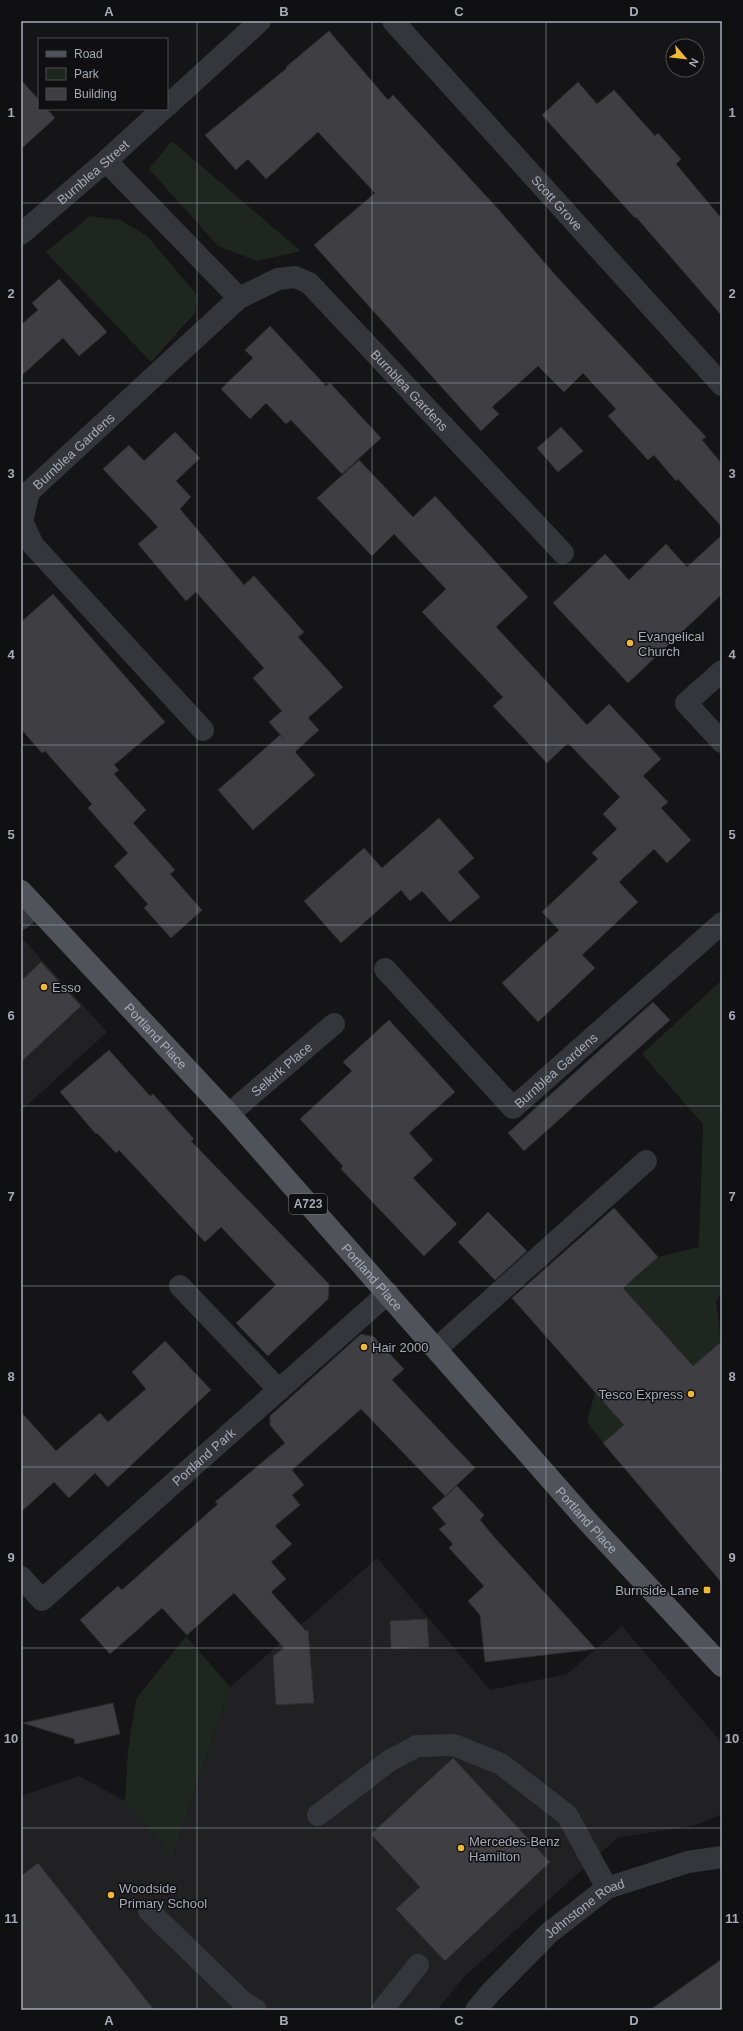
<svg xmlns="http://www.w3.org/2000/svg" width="743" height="2031" font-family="Helvetica,sans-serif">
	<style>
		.built { fill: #212023 }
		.green { fill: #1f2620 }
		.building { fill: #3f3f43; stroke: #2f2e32 }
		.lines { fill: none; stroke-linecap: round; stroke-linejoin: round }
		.minor { stroke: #35363b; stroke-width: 22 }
		.major { stroke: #51535a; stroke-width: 22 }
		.grid { fill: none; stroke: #a6abb7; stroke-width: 1; stroke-opacity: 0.55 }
		.poi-dot { fill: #f2b831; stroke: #100f11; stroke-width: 1.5 }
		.labels { text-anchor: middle; stroke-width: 3; stroke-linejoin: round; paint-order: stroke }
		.shield { fill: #100f11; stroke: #797c85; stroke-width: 1 }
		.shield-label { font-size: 12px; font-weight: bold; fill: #a6abb7 }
		.street-label { font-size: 13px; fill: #a6abb7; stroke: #100f11 }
		.poi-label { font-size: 13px; fill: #a6abb7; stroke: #100f11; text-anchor: start }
		.neatline { fill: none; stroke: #a6abb7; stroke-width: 1.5 }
		.grid-label { font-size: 13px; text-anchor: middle; font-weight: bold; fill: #a6abb7 }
	</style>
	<rect width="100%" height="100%" fill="#151416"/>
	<g class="built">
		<polygon points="24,940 107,1032 21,1111 21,943"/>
		<polygon points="377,1558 490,1690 567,1674 622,1626 722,1743 722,1814 696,1825 617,1838 464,1977 437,2010 21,2010 21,1796 79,1776 125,1801 172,1858 230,1687"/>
	</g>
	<g class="green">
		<polygon points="172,141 301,251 257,261 218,246 149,169"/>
		<polygon points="90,216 120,220 147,236 197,295 195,313 151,362 46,252"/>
		<polygon points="722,980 722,1290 716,1301 721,1342 603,1443 587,1422 623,1288 658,1257 699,1247 703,1124 642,1054"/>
		<polygon points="186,1636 230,1687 172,1858 125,1801 128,1751 136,1699"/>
	</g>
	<g class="building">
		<polygon points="329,31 388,100 393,95 499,210 558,278 706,437 702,440 722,464 722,527 678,479 676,481 654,455 648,460 608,416 616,409 583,373 564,392 538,366 492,407 499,414 481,431 314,245 375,193 318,132 266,179 248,159 236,170 205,135 287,68 286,67"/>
		<polygon points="21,80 39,100 39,109 47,109 55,118 21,149"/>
		<polygon points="578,82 597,104 614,90 655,136 658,133 681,159 676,164 722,219 722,316 636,217 635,218 542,115"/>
		<polygon points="59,279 107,332 79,356 63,338 21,376 21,325 38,310 32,303"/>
		<polygon points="270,326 326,386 330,383 381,438 342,474 291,420 286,424 266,403 250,419 221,389 253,358 245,350"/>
		<polygon points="561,427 583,451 558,472 537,448"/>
		<polygon points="175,432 200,458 176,481 191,497 180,509 244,585 254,576 304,632 298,637 343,687 308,718 319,730 295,752 315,775 253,830 218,790 280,735 285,740 269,722 282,711 253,678 264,668 196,592 186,601 138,544 158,527 103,469 129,445 144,461"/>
		<polygon points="359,460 413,517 435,496 528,597 496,627 587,725 609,704 661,759 643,776 668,802 661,808 691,840 667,863 654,849 619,882 638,902 582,955 595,968 538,1022 502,983 559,930 542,912 598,859 592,853 617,829 603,814 620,797 568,743 547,763 493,706 503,697 422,612 446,589 394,534 372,556 317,498"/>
		<polygon points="722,535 722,594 628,683 553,603 605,554 629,580 666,544 687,567"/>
		<polygon points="53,594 165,722 114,765 119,770 114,774 146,810 133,823 175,870 170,874 202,910 171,938 144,908 148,904 114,866 128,853 88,808 92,804 45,751 42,753 21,729 21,622"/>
		<polygon points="439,818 474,858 458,872 480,897 450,922 422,891 410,901 401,890 341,943 304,901 364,848 382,868"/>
		<polygon points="41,962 81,1006 21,1062 21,981"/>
		<polygon points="653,1002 670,1020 524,1151 508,1133"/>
		<polygon points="389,1020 455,1092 409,1133 433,1160 413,1178 457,1224 424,1256 341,1169 343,1166 300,1119 352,1071 343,1062"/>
		<polygon points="109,1050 150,1096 153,1094 194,1139 191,1141 329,1284 328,1299 268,1356 236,1323 276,1285 221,1227 205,1242 119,1150 116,1153 97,1133 96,1134 60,1092"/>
		<polygon points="614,1208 658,1257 623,1288 693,1366 722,1341 722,1583 603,1443 624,1425 512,1298"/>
		<polygon points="488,1212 527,1251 495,1280 458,1242"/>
		<polygon points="361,1334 374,1337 404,1369 392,1380 475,1468 445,1496 361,1409 292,1470 304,1485 292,1495 300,1505 275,1526 292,1544 271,1562 286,1579 271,1592 306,1631 308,1630 314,1703 276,1705 273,1656 284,1648 234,1593 187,1635 162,1608 110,1654 80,1620 118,1586 122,1590 218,1504 215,1502 285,1443 270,1425 270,1416"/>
		<polygon points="165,1341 211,1390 108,1487 95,1473 69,1498 54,1482 21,1512 21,1412 56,1451 100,1413 108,1422 146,1389 132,1372"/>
		<polygon points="457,1486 484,1515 480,1520 495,1538 596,1649 485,1662 480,1615 468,1601 484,1586 449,1548 453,1544 439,1529 446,1524 432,1508"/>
		<polygon points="427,1619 429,1647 391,1649 390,1621"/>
		<polygon points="113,1703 120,1734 75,1744 74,1739 23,1723"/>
		<polygon points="453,1758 550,1862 445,1961 396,1909 420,1887 371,1834"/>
		<polygon points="38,1863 154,2010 21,2010 21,1876"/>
		<polygon points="722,1959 722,2010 650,2010"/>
	</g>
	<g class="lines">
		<g class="minor">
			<path id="s1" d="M393 21 722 385"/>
			<polyline points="167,106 260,21"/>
			<polyline points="106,161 239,298"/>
			<path id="s2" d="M21 234 106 161 163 109"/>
			<polyline points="722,671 686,703 722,742"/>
			<path id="s3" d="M203 730 33 545 22 521 29 492 239 298 278 279 295 277 309 283 563 553"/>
			<polyline points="21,919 34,907"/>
			<path id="s4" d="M385 969 513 1108 722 923"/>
			<path id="s5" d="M229 1114 334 1024"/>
			<polyline points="180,1286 279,1390"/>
			<polyline points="436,1349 646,1161"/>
			<path id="s6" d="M21 1577 42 1600 388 1293"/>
			<polyline points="318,1815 389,1761 417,1746 454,1745 501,1764 567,1815 607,1888"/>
			<polyline points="149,1911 243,2002 256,2010"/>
			<polyline points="382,2010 418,1965"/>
			<path id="s7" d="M476 2010 491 1992 549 1933 607 1888 688 1862 722 1857"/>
		</g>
		<path class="major" id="s8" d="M21 891 229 1114 589 1523 722 1666"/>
	</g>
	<path class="grid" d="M197 21V2010M372 21V2010M546 21V2010M21 203H722M21 383H722M21 564H722M21 745H722M21 925H722M21 1106H722M21 1286H722M21 1467H722M21 1648H722M21 1828H722"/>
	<g class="poi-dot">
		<circle cx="630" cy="643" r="4"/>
		<circle cx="44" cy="987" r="4"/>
		<circle cx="364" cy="1347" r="4"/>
		<circle cx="691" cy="1394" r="4"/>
		<rect x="703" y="1586" width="8" height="8" rx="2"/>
		<circle cx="461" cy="1848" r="4"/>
		<circle cx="111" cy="1895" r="4"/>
	</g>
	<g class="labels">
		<rect class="shield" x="289" y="1194" width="38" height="20" rx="3"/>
		<g class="shield-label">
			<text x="308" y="1208">A723</text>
		</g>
		<g class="street-label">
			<text dy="5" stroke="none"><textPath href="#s2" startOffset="95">Burnblea Street</textPath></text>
			<text dy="5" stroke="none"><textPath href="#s1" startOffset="245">Scott Grove</textPath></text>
			<text dy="5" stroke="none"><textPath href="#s3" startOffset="816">Burnblea Gardens</textPath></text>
			<text dy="5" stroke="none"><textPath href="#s3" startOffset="368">Burnblea Gardens</textPath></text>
			<text dy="5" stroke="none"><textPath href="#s8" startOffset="198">Portland Place</textPath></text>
			<text dy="5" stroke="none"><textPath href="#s5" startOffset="69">Selkirk Place</textPath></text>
			<text dy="5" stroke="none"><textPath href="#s4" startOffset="246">Burnblea Gardens</textPath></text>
			<text dy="5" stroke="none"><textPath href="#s8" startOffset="522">Portland Place</textPath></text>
			<text dy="5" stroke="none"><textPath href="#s6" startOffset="247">Portland Park</textPath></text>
			<text dy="5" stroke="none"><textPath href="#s8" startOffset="846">Portland Place</textPath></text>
			<text dy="5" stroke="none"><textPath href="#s7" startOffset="150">Johnstone Road</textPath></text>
		</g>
		<g class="poi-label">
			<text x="638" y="641">Evangelical<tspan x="638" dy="15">Church</tspan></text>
			<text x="52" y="992">Esso</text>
			<text x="372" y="1352">Hair 2000</text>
			<text x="683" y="1399" text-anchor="end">Tesco Express</text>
			<text x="699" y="1595" text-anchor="end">Burnside Lane</text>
			<text x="469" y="1846">Mercedes-Benz<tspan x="469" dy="15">Hamilton</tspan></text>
			<text x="119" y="1893">Woodside<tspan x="119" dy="15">Primary School</tspan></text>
		</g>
	</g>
	<rect width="743" height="2031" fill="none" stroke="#100f11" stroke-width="44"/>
	<rect x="38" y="38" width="130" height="72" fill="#100f11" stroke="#4c4d53"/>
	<rect x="46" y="51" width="20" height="6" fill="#51535a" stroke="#4c4d53"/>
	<text x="74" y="58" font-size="12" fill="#a6abb7">Road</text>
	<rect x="46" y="68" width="20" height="12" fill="#1f2620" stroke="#4c4d53"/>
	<text x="74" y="78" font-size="12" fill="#a6abb7">Park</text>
	<rect x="46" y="88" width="20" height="12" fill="#3f3f43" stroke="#4c4d53"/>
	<text x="74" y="98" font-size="12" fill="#a6abb7">Building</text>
	<g transform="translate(685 58) rotate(118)"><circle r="19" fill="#100f11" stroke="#4c4d53"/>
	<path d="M0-3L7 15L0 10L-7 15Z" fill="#f2b831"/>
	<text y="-6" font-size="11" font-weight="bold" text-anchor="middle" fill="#a6abb7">N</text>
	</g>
	<rect x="22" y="22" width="699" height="1987" class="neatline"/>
	<g class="grid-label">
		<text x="109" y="16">A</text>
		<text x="284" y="16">B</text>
		<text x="459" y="16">C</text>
		<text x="634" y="16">D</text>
		<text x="11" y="117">1</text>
		<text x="732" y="117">1</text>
		<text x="11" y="298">2</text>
		<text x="732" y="298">2</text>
		<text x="11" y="478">3</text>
		<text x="732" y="478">3</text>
		<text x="11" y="659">4</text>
		<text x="732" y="659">4</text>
		<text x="11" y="839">5</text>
		<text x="732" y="839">5</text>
		<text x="11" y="1020">6</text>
		<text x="732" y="1020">6</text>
		<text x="11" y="1201">7</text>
		<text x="732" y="1201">7</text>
		<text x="11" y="1381">8</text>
		<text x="732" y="1381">8</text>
		<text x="11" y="1562">9</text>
		<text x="732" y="1562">9</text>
		<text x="11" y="1743">10</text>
		<text x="732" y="1743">10</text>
		<text x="11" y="1923">11</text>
		<text x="732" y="1923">11</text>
		<text x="109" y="2025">A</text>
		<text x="284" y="2025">B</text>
		<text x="459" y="2025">C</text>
		<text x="634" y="2025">D</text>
	</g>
</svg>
